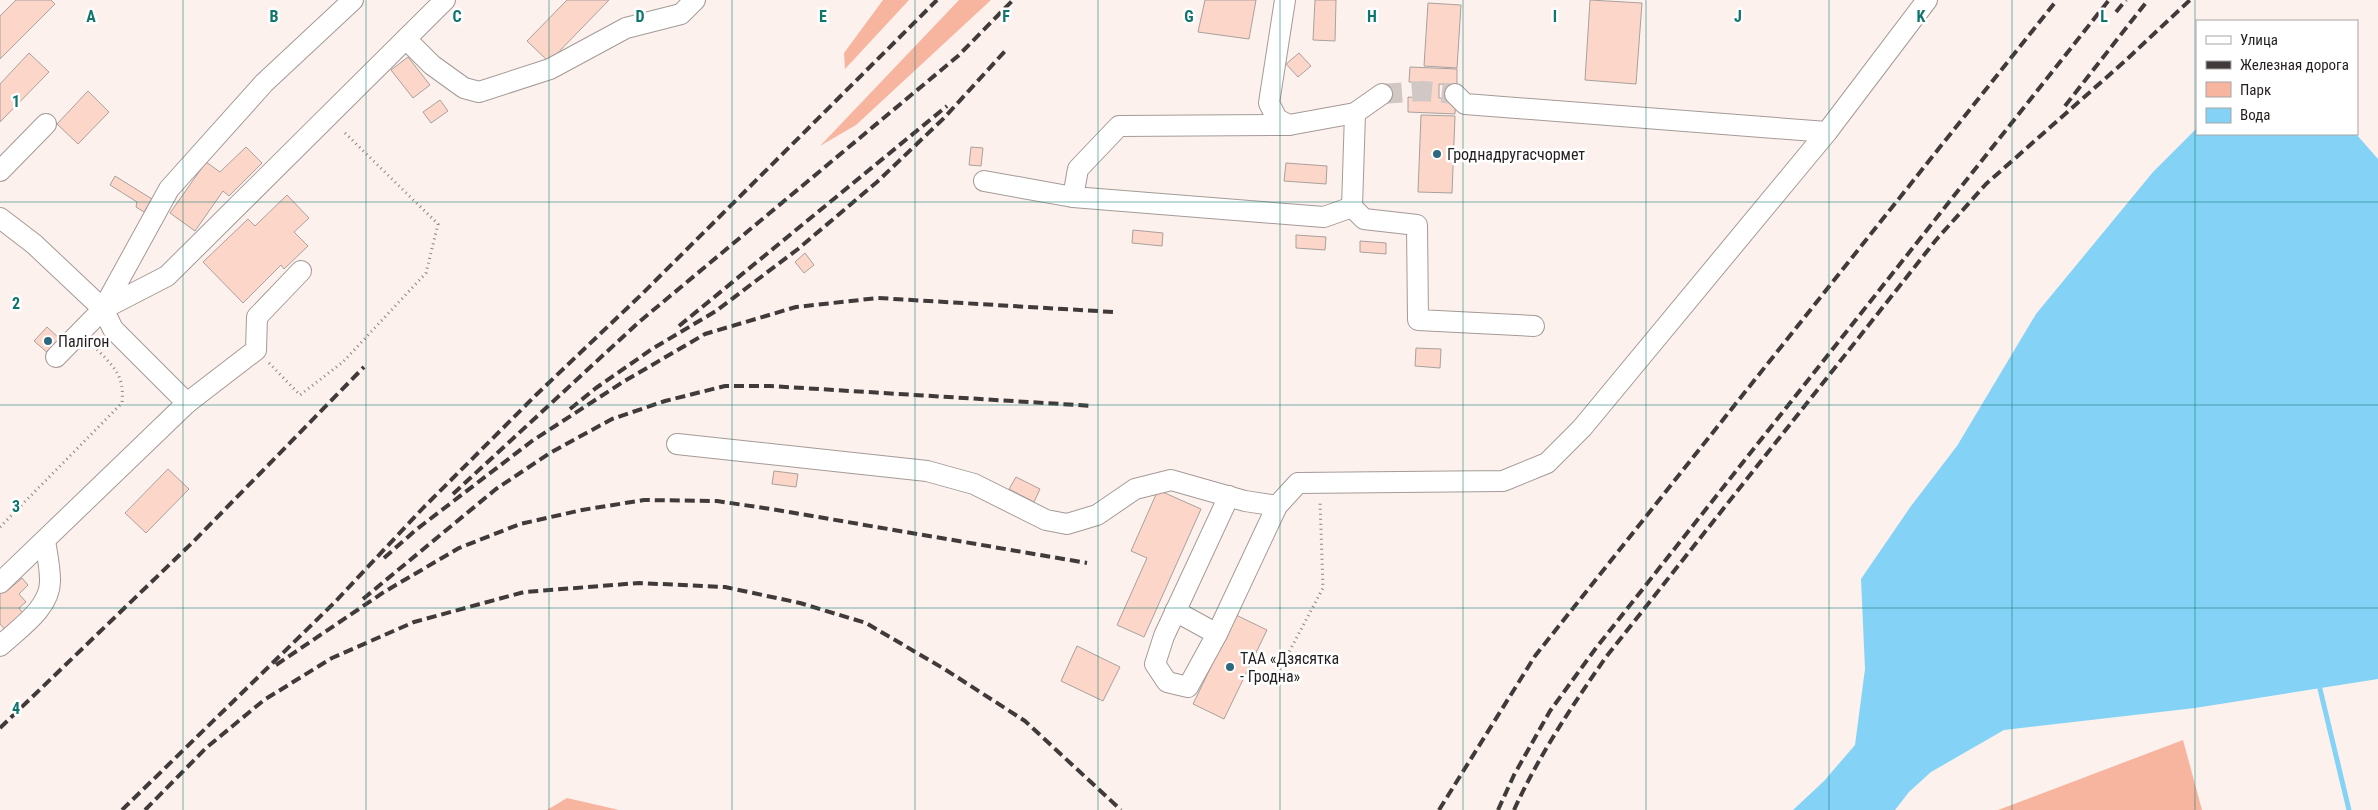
<svg xmlns="http://www.w3.org/2000/svg" width="2378" height="810" font-family="'Roboto Condensed',sans-serif">
	<style>
		.green { fill: #f7b5a0 }
		.water { fill: #84d3f7 }
		.lines { fill: none; stroke-linecap: round; stroke-linejoin: round }
		.stream { stroke: #84d3f7; stroke-width: 5 }
		.building { fill: #fcd6c9; stroke: #aaa09d }
		.minor-tunnel { stroke: #d1c7c4; stroke-width: 20; stroke-dasharray: 20 10; stroke-linecap: butt }
		.minor-casing { stroke: #a49a97; stroke-width: 22 }
		.path { stroke: #898280; stroke-width: 3; stroke-dasharray: 1 4; stroke-linecap: butt }
		.minor { stroke: #fff; stroke-width: 20 }
		.rail { stroke: #403b3a; stroke-width: 4; stroke-dasharray: 10 5; stroke-linecap: butt }
		.grid { fill: none; stroke: #0f766e; stroke-width: 1; stroke-opacity: 0.55 }
		.poi-dot { fill: #2d6780; stroke: #fff; stroke-width: 2 }
		.labels { text-anchor: middle; stroke-width: 5; stroke-linejoin: round; paint-order: stroke }
		.poi-label { font-size: 16px; fill: #231f1e; stroke: #fff; text-anchor: start }
		.grid-label { font-size: 16px; text-anchor: middle; font-weight: bold; fill: #0f766e; stroke: #fff; stroke-width: 5; stroke-linejoin: round; paint-order: stroke }
	</style>
	<rect width="100%" height="100%" fill="#fcf1ed"/>
	<g class="green">
		<polygon points="883,0 909,0 845,69 844,53"/>
		<polygon points="959,0 991,0 856,125 820,146"/>
		<polygon points="2183,740 2202,810 1998,810 2022,801"/>
		<polygon points="567,798 619,810 547,810"/>
	</g>
	<polygon class="water" points="2197,128 2197,134 2356,134 2378,159 2378,679 2195,708 2004,730 1931,772 1909,792 1895,810 1793,810 1824,781 1855,745 1865,669 1861,579 1911,506 1957,446 2036,314 2153,172"/>
	<g class="lines">
		<polyline class="stream" points="2320,689 2349,810"/>
	</g>
	<g class="building">
		<polygon points="16,0 51,0 55,4 0,59 0,16"/>
		<polygon points="567,0 609,0 549,62 527,41"/>
		<polygon points="1205,0 1256,0 1249,39 1198,32"/>
		<polygon points="1315,0 1336,0 1335,41 1313,40"/>
		<polygon points="1590,0 1642,3 1636,84 1585,80"/>
		<polygon points="1428,3 1461,5 1457,68 1424,66"/>
		<polygon points="29,53 49,72 0,122 0,84"/>
		<polygon points="1299,53 1311,66 1298,77 1286,64"/>
		<polygon points="408,57 430,85 413,98 391,70"/>
		<polygon points="1410,67 1457,69 1457,85 1439,84 1439,98 1456,99 1455,114 1408,112 1408,97 1422,98 1423,83 1409,82"/>
		<polygon points="88,91 109,112 78,144 57,124"/>
		<polygon points="440,100 448,111 431,123 423,112"/>
		<polygon points="1421,115 1455,116 1452,193 1418,192"/>
		<polygon points="246,147 262,163 229,196 223,191 195,231 170,213 206,162 220,172"/>
		<polygon points="971,147 983,148 981,166 969,165"/>
		<polygon points="1286,163 1327,166 1326,184 1284,181"/>
		<polygon points="115,176 152,199 144,212 136,207 137,202 110,185"/>
		<polygon points="287,195 309,218 294,232 308,246 284,269 281,265 243,303 203,262 248,219 255,226"/>
		<polygon points="1133,230 1163,233 1162,246 1132,243"/>
		<polygon points="1296,235 1326,237 1325,250 1296,248"/>
		<polygon points="1360,241 1386,243 1386,254 1360,252"/>
		<polygon points="805,253 814,265 804,273 795,262"/>
		<polygon points="47,327 61,340 49,354 34,341"/>
		<polygon points="1416,348 1441,349 1440,368 1415,366"/>
		<polygon points="168,469 189,489 146,533 125,513"/>
		<polygon points="774,471 798,474 796,487 772,484"/>
		<polygon points="1016,477 1040,489 1034,502 1009,489"/>
		<polygon points="1158,490 1201,509 1144,637 1117,625 1147,558 1131,551"/>
		<polygon points="22,578 28,585 19,594 26,602 19,608 26,617 8,633 0,624 0,588 2,586 7,591"/>
		<polygon points="1236,615 1267,630 1224,719 1193,704"/>
		<polygon points="1077,646 1120,667 1103,701 1061,681"/>
	</g>
	<g class="lines">
		<polyline class="minor-tunnel" points="1382,94 1423,91 1455,94"/>
		<g class="minor-casing">
			<g id="minor">
				<polyline points="1285,0 1269,103 1277,119 1289,125 1355,113 1382,94"/>
				<polyline points="406,39 432,65 464,88 479,92 550,69 626,28 681,14 695,0"/>
				<polyline points="1455,94 1465,104 1827,132"/>
				<polyline points="1355,113 1352,207 1364,219 1417,225 1418,320 1534,326"/>
				<polyline points="1289,125 1119,126 1078,169 1073,197 1324,217 1352,207"/>
				<polyline points="0,171 46,124"/>
				<polyline points="984,181 1073,197"/>
				<polyline points="0,218 34,244 103,309 167,276 445,0"/>
				<polyline points="103,309 113,329 187,403 256,350 257,317 301,271"/>
				<polyline points="56,357 103,309 169,189 264,83 353,0"/>
				<polyline points="677,444 927,471 974,484 1046,520 1067,524 1097,515 1135,489 1171,480 1245,501 1277,506"/>
				<polyline points="1229,496 1164,636 1155,664 1167,682 1188,687 1217,634 1277,506 1298,483 1503,481 1547,463 1582,428 1827,132 1927,0"/>
				<polyline points="0,583 187,403"/>
				<polyline points="1175,611 1217,634"/>
				<path d="M0 646C18 629 51 608 50 580 50 567 47 553 45 541"/>
			</g>
		</g>
		<g class="path">
			<polyline points="269,363 300,395 343,362 426,273 438,224 345,133"/>
			<path d="M0 527 122 403C125 373 112 366 93 345"/>
			<polyline points="1280,669 1323,588 1320,501"/>
		</g>
		<use href="#minor" class="minor"/>
		<g class="rail">
			<polyline points="2116,12 2126,0"/>
			<polyline points="2065,106 2148,0"/>
			<polyline points="679,326 947,106"/>
			<polyline points="570,409 596,388 652,349 716,311 798,249 877,182 944,118 1006,50"/>
			<polyline points="453,494 639,322 958,56 1013,0"/>
			<polyline points="384,558 417,529 532,441 623,382 705,334 796,307 878,298 1113,312"/>
			<polyline points="363,599 496,489 550,453 612,419 665,401 725,386 770,386 1093,406"/>
			<polyline points="276,665 384,592 459,548 520,524 582,510 644,500 717,501 777,510 1087,563"/>
			<polyline points="0,728 194,541 364,367"/>
			<polyline points="122,810 334,603 424,507 537,394 643,293 937,0"/>
			<polyline points="145,810 206,748 264,700 332,658 414,622 524,592 639,583 725,587 800,603 866,623 946,670 1025,721 1121,810"/>
			<polyline points="1439,810 1535,656 2057,0"/>
			<polyline points="1498,810 1514,775 1550,711 1596,648 2109,0"/>
			<path d="M1514 810C1539 755 1572 706 1606 657L1936 240 1986 184 2125 61 2190 0"/>
		</g>
	</g>
	<path class="grid" d="M183 0V810M366 0V810M549 0V810M732 0V810M915 0V810M1098 0V810M1280 0V810M1463 0V810M1646 0V810M1829 0V810M2012 0V810M2195 0V810M0 202H2378M0 405H2378M0 608H2378"/>
	<g class="poi-dot">
		<circle cx="1437" cy="154" r="5"/>
		<circle cx="48" cy="341" r="5"/>
		<circle cx="1230" cy="667" r="5"/>
	</g>
	<g class="labels">
		<g class="poi-label">
			<text x="1447" y="160">Гроднадругасчормет</text>
			<text x="58" y="347">Палігон</text>
			<text x="1240" y="664">ТАА «Дзясятка<tspan x="1240" dy="18">- Гродна»</tspan></text>
		</g>
	</g>
	<g class="grid-label">
		<text x="91" y="22">A</text>
		<text x="274" y="22">B</text>
		<text x="457" y="22">C</text>
		<text x="640" y="22">D</text>
		<text x="823" y="22">E</text>
		<text x="1006" y="22">F</text>
		<text x="1189" y="22">G</text>
		<text x="1372" y="22">H</text>
		<text x="1555" y="22">I</text>
		<text x="1738" y="22">J</text>
		<text x="1921" y="22">K</text>
		<text x="2104" y="22">L</text>
		<text x="16" y="107">1</text>
		<text x="16" y="309">2</text>
		<text x="16" y="512">3</text>
		<text x="16" y="714">4</text>
	</g>
	<rect x="2196" y="20" width="162" height="115" fill="#ffffff" stroke="#a7a5a5"/>
	<rect x="2206" y="36" width="25" height="8" fill="#ffffff" stroke="#a7a5a5"/>
	<text x="2240" y="45" font-size="15" fill="#231f1e">Улица</text>
	<rect x="2206" y="61" width="25" height="8" fill="#403b3a" stroke="#a7a5a5"/>
	<text x="2240" y="70" font-size="15" fill="#231f1e">Железная дорога</text>
	<rect x="2206" y="82" width="25" height="15" fill="#f7b5a0" stroke="#a7a5a5"/>
	<text x="2240" y="95" font-size="15" fill="#231f1e">Парк</text>
	<rect x="2206" y="108" width="25" height="15" fill="#84d3f7" stroke="#a7a5a5"/>
	<text x="2240" y="120" font-size="15" fill="#231f1e">Вода</text>
</svg>
